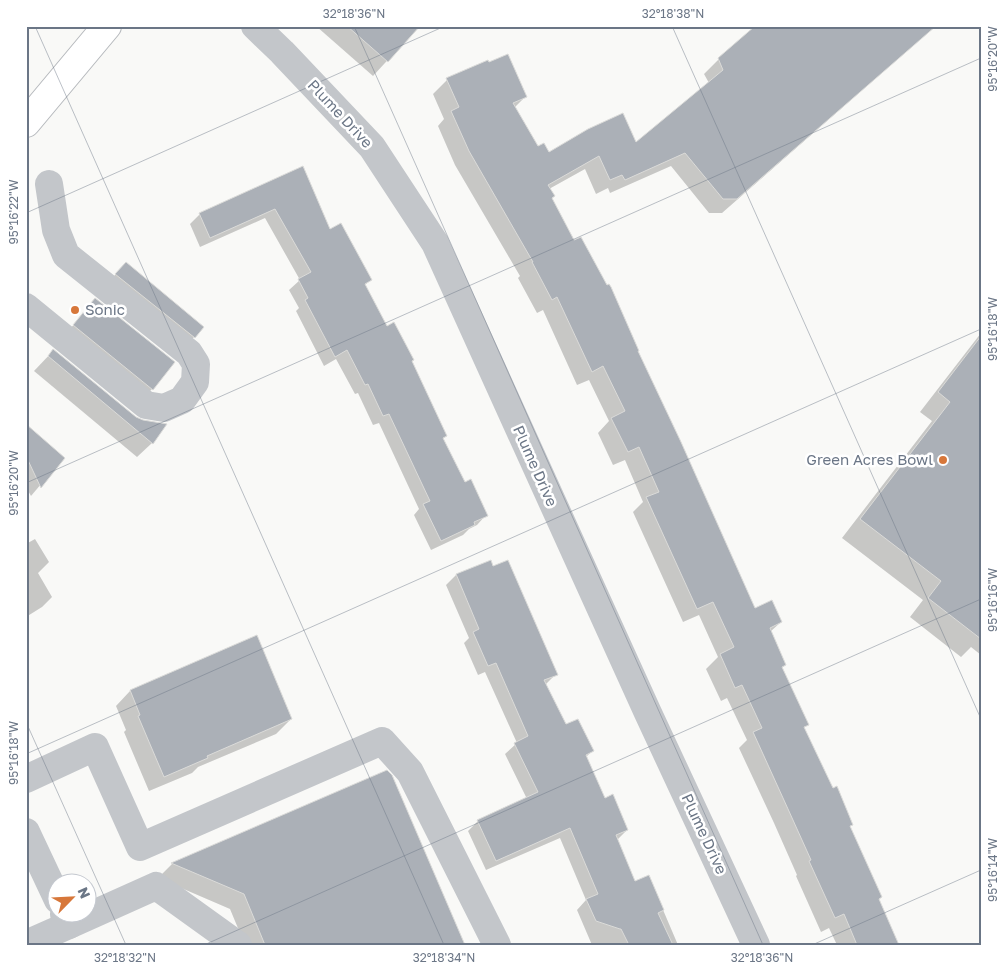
<svg xmlns="http://www.w3.org/2000/svg" width="1007" height="971" font-family="'Golos Text',sans-serif">
	<style>
		.shadow { fill: #0003 }
		.building { fill: #abb0b7; stroke: #dbdbd9 }
		.lines { fill: none; stroke-linecap: round; stroke-linejoin: round }
		.highway-casing { stroke: #b6b9bd; stroke-width: 30 }
		.minor { stroke: #c3c6ca; stroke-width: 28 }
		.highway { stroke: #fff; stroke-width: 28 }
		.ticks { fill: none; stroke: #6b7686; stroke-width: 1; stroke-opacity: 0.45 }
		.poi-dot { fill: #d7773a; stroke: #fff; stroke-width: 2 }
		.labels { text-anchor: middle; stroke-width: 5; stroke-linejoin: round; paint-order: stroke }
		.street-label { font-size: 15px; fill: #6b7686; stroke: #fff }
		.poi-label { font-size: 15px; fill: #6b7686; stroke: #fff; text-anchor: start }
		.neatline { fill: none; stroke: #6b7686; stroke-width: 2 }
		.ticks-label { font-size: 12px; text-anchor: middle; fill: #6b7686 }
	</style>
	<rect width="100%" height="100%" fill="#f9f9f7"/>
	<g class="shadow">
		<polygon points="316,26 419,26 373,76"/>
		<polygon points="935,26 722,213 709,213 671,166 610,193 608,188 596,194 585,169 549,189 551,199 637,351 755,609 781,622 770,632 785,665 782,668 808,724 804,728 833,790 852,825 849,827 878,900 898,945 837,945 829,928 821,932 796,876 797,875 774,823 739,748 747,740 727,698 721,701 706,669 718,657 699,615 683,622 633,512 643,502 625,460 613,465 598,433 609,421 589,380 577,385 543,310 537,313 518,278 520,276 455,165 438,126 444,119 433,94 447,80 526,96 514,108 538,148 549,154 635,144 709,83 704,74 719,59"/>
		<polygon points="302,168 330,231 370,280 365,285 386,327 411,361 445,436 443,439 464,483 486,515 477,525 469,529 463,535 431,550 414,515 419,509 379,423 373,425 358,393 355,394 336,359 324,366 296,311 299,308 289,290 300,280 265,218 200,247 190,224 200,214"/>
		<polygon points="126,264 194,337 179,352 111,279"/>
		<polygon points="96,300 174,362 152,389 137,404 59,341"/>
		<polygon points="981,333 981,655 971,647 961,657 910,617 923,600 842,538 932,421 920,412"/>
		<polygon points="53,351 152,443 137,457 34,371"/>
		<polygon points="26,425 63,458 31,496 26,487"/>
		<polygon points="35,539 49,562 38,573 52,597 42,607 26,617 26,544"/>
		<polygon points="490,562 556,674 545,685 565,726 592,751 586,757 604,800 627,830 617,840 634,883 649,877 678,945 592,945 577,910 586,900 560,838 486,870 468,831 478,821 527,799 505,754 517,743 485,672 478,675 464,643 469,638 446,585 456,575"/>
		<polygon points="130,691 291,719 276,734 198,767 192,773 149,791 124,732 126,730 116,706"/>
		<polygon points="387,772 464,945 245,945 230,909 158,878 172,864"/>
	</g>
	<g class="building">
		<polygon points="347,26 420,26 388,62"/>
		<polygon points="755,26 936,26 737,199 723,199 685,153 625,180 622,175 610,180 599,156 548,185 555,196 552,198 574,240 581,237 607,285 609,284 611,287 639,351 638,351 681,442 755,608 772,600 782,622 770,628 786,665 782,667 809,725 804,727 833,788 837,786 853,825 850,826 882,897 879,899 899,945 857,945 844,914 835,918 809,861 811,860 788,809 753,732 762,728 742,685 735,688 720,654 734,647 713,602 697,609 646,497 659,492 639,447 628,452 611,418 625,411 603,366 592,372 557,297 552,300 532,262 533,262 469,151 451,111 459,107 446,78 488,60 489,62 508,54 527,97 513,103 538,146 544,143 549,152 588,129 623,113 636,142 723,70 718,58"/>
		<polygon points="303,166 330,229 341,223 372,280 365,284 387,326 394,322 414,360 412,361 447,436 443,438 465,482 471,479 488,516 474,522 475,525 441,541 423,504 430,501 389,414 383,416 368,384 365,385 347,350 335,357 305,300 308,298 298,279 311,272 275,209 210,238 199,213"/>
		<polygon points="126,262 204,327 195,338 115,274"/>
		<polygon points="95,298 175,362 153,390 73,325"/>
		<polygon points="981,336 981,639 928,598 941,581 860,519 950,402 938,392"/>
		<polygon points="53,349 136,417 143,420 167,424 153,444 48,356"/>
		<polygon points="26,424 65,458 41,488 26,456"/>
		<polygon points="491,560 493,566 508,560 558,675 544,680 566,724 578,719 594,751 586,755 605,798 613,794 628,830 616,835 635,881 649,875 664,910 658,913 673,945 629,945 621,929 620,929 596,921 586,899 598,894 570,828 496,861 477,820 538,792 514,743 528,736 496,663 488,666 473,632 479,629 456,574"/>
		<polygon points="257,635 292,719 207,756 208,758 164,777 138,716 140,715 130,690"/>
		<polygon points="387,770 392,775 465,945 265,945 244,894 171,863"/>
	</g>
	<g class="lines">
		<g class="highway-casing">
			<polyline id="highway" points="26,123 107,26"/>
		</g>
		<g class="minor">
			<polyline points="255,26 282,52 372,147 435,243 648,713 756,945"/>
			<polyline points="26,307 146,405 164,408 182,400 195,382 196,364 189,353 66,255 56,230 49,184"/>
			<polyline points="26,779 95,747 140,847 382,741 410,772 497,945"/>
			<polyline points="26,832 58,900"/>
			<polyline points="64,914 69,925 156,886 238,945"/>
			<polyline points="26,944 69,925"/>
		</g>
		<use href="#highway" class="highway"/>
	</g>
	<path class="ticks" d="M35 26 444 945M354 26 763 945M672 26 981 719M26 213 445 26M26 483 981 58M26 722 126 945M26 754 981 329M204 945 981 599M812 945 981 870"/>
	<g class="poi-dot">
		<circle cx="75" cy="310" r="5"/>
		<circle cx="943" cy="460" r="5"/>
	</g>
	<g class="labels">
		<g class="street-label">
			<text transform="translate(340 114) rotate(47)" y="5">Plume Drive</text>
			<text transform="translate(535 466) rotate(66)" y="5">Plume Drive</text>
			<text transform="translate(704 834) rotate(65)" y="5">Plume Drive</text>
		</g>
		<g class="poi-label">
			<text x="85" y="315">Sonic</text>
			<text x="933" y="465" text-anchor="end">Green Acres Bowl</text>
		</g>
	</g>
	<rect width="1007" height="971" fill="none" stroke="#ffffff" stroke-width="55"/>
	<g transform="translate(72 898) rotate(66)"><circle r="24" fill="#ffffff" stroke="#c4c8cf"/>
	<path d="M0-4L9 19L0 12L-9 19Z" fill="#d7773a"/>
	<text y="-8" font-size="14" font-weight="bold" text-anchor="middle" fill="#6b7686">N</text>
	</g>
	<rect x="28" y="28" width="952" height="916" class="neatline"/>
	<g class="ticks-label">
		<text x="354" y="18">32°18'36"N</text>
		<text x="673" y="18">32°18'38"N</text>
		<text transform="translate(993 59) rotate(-90)" y="4">95°16'20"W</text>
		<text transform="translate(14 212) rotate(-90)" y="4">95°16'22"W</text>
		<text transform="translate(993 329) rotate(-90)" y="4">95°16'18"W</text>
		<text transform="translate(14 483) rotate(-90)" y="4">95°16'20"W</text>
		<text transform="translate(993 600) rotate(-90)" y="4">95°16'16"W</text>
		<text transform="translate(14 753) rotate(-90)" y="4">95°16'18"W</text>
		<text transform="translate(993 870) rotate(-90)" y="4">95°16'14"W</text>
		<text x="125" y="962">32°18'32"N</text>
		<text x="444" y="962">32°18'34"N</text>
		<text x="762" y="962">32°18'36"N</text>
	</g>
</svg>
